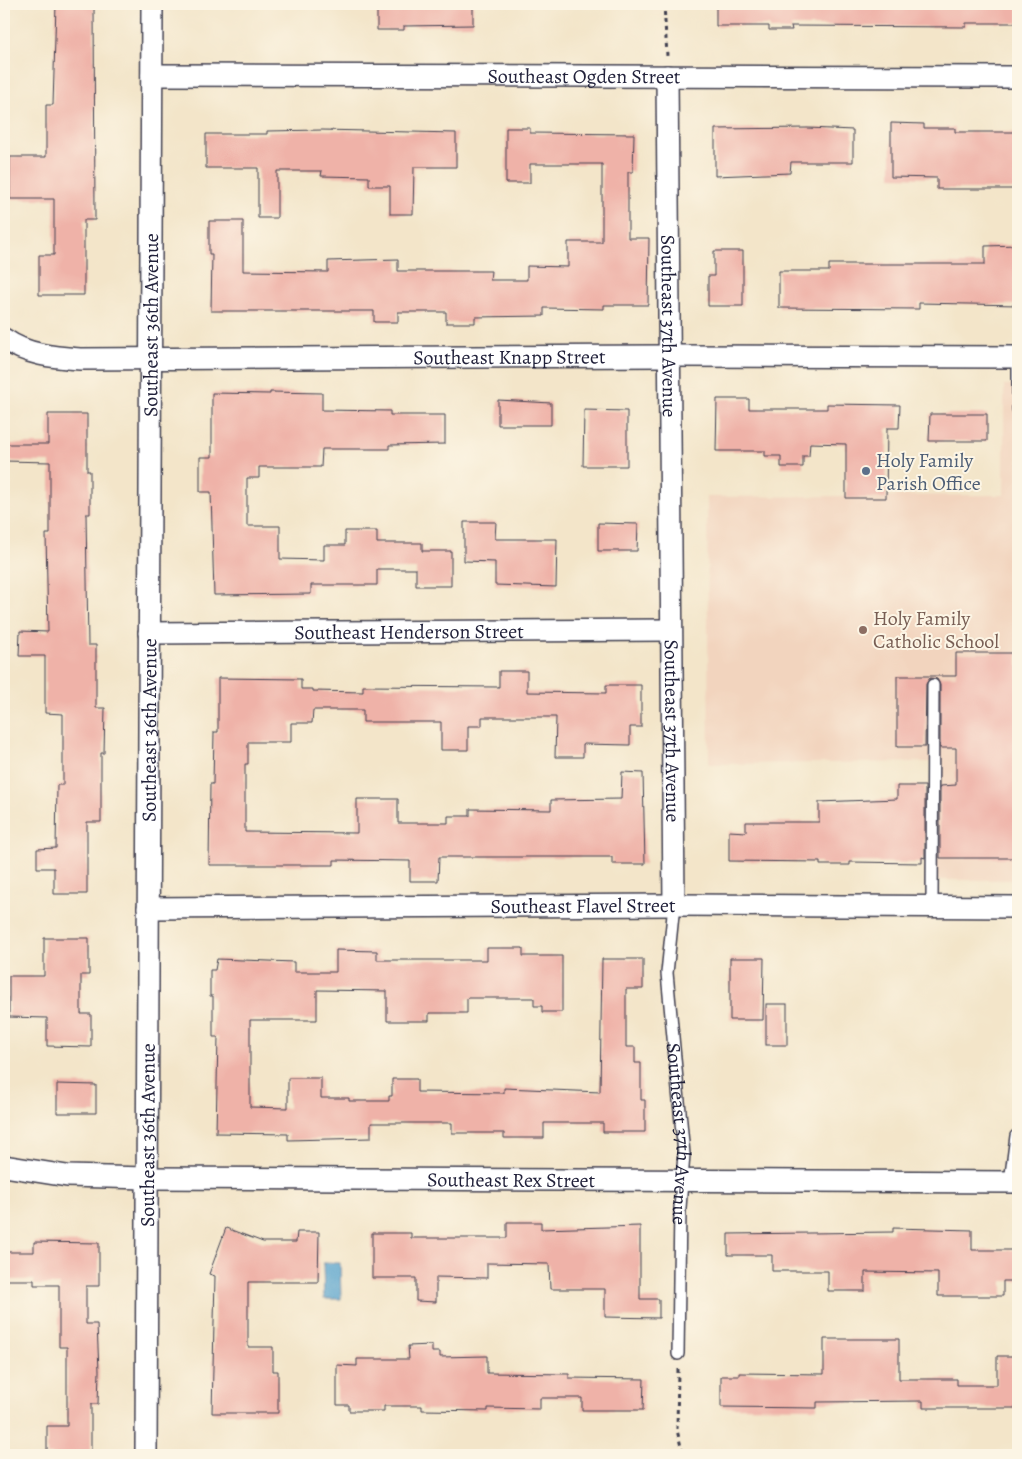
<svg xmlns="http://www.w3.org/2000/svg" width="1022" height="1459" font-family="Alegreya,serif">
	<style>
		.built { fill: #f2d4be }
		.water { fill: #54a2cd; stroke: #3b6284 }
		.building { fill: #efb2a8 }
		.lines { fill: none; stroke-linecap: round; stroke-linejoin: round }
		.service-casing { stroke: #413f50; stroke-width: 14 }
		.minor-casing { stroke: #413f50; stroke-width: 24 }
		.path { stroke: #413f50; stroke-width: 3; stroke-dasharray: 4 4; stroke-linecap: butt }
		.service { stroke: #fff; stroke-width: 11 }
		.minor { stroke: #fff; stroke-width: 21 }
		.service-dot { fill: #5c6f8a; stroke: #fcf5e5; stroke-width: 2 }
		.education-dot { fill: #8d6e63; stroke: #fcf5e5; stroke-width: 2 }
		.labels { text-anchor: middle; stroke-width: 4; stroke-linejoin: round; paint-order: stroke }
		.street-label { font-size: 20px; fill: #22223b; stroke: #fcf5e5 }
		.service-label { font-size: 20px; fill: #4e5e75; stroke: #fcf5e5; text-anchor: start }
		.education-label { font-size: 20px; fill: #785e54; stroke: #fcf5e5; text-anchor: start }
	</style>
	<rect width="100%" height="100%" fill="#fcf5e5"/>
	<filter id="ink" filterUnits="userSpaceOnUse"><feTurbulence type="fractalNoise" baseFrequency=".02" numOctaves="2"/><feDisplacementMap in="SourceGraphic" scale="10" xChannelSelector="R" yChannelSelector="G"/><feConvolveMatrix kernelMatrix="1 2 1 2 8 2 1 2 1" color-interpolation-filters="sRGB"/></filter>
	<filter id="wash" filterUnits="userSpaceOnUse"><feTurbulence type="fractalNoise" baseFrequency=".0096" numOctaves="4" result="noise"/><feDisplacementMap in="SourceGraphic" scale="20" xChannelSelector="R" yChannelSelector="G"/><feGaussianBlur stdDeviation="1.12" result="paint"/><feColorMatrix in="noise" values="0 0 0 0 0 0 0 0 0 0 0 0 0 0 0 0 0 1.4 0 .05"/><feComposite in="paint" operator="in"/></filter>
	<g filter="url(#wash)">
		<rect width="100%" height="100%" fill="#f3e5c9"/>
		<polygon class="built" points="1004,385 1018,385 1018,880 935,880 934,762 709,764 707,497 1004,495"/>
		<polygon class="water" points="323,1263 340,1263 341,1299 324,1299"/>
		<g id="blocks">
			<g class="building">
				<polygon points="56,4 94,4 95,220 84,220 84,295 39,295 39,255 54,255 54,199 10,199 10,157 46,157 46,105 53,105"/>
				<polygon points="377,4 473,4 473,25 404,26 404,30 377,30"/>
				<polygon points="716,4 1018,4 1018,23 966,23 966,27 791,26 792,30 769,30 769,26 716,26"/>
				<polygon points="891,123 924,124 924,128 955,128 955,132 1018,132 1018,189 937,189 937,178 891,177"/>
				<polygon points="506,128 530,128 530,133 634,134 633,172 628,172 628,238 649,238 648,305 604,305 604,309 544,308 544,316 475,317 475,323 446,323 446,312 398,312 398,322 374,322 374,311 211,311 212,254 209,254 209,221 243,221 243,271 328,272 328,261 398,259 398,271 491,271 490,280 527,280 527,266 568,267 568,242 602,242 602,164 530,164 530,183 506,183"/>
				<polygon points="808,128 853,130 853,162 791,162 790,173 715,176 715,129"/>
				<polygon points="322,130 456,133 456,167 414,167 413,214 390,214 390,186 369,186 369,177 321,176 322,171 277,171 277,218 258,218 258,168 206,168 206,134 267,134 267,131"/>
				<polygon points="1018,245 1018,305 919,303 919,309 779,308 779,271 829,271 829,264 985,264 985,246"/>
				<polygon points="714,251 743,251 743,306 708,306 708,276 714,276"/>
				<polygon points="270,392 322,393 322,410 390,411 390,415 445,415 445,444 389,445 389,449 322,449 321,467 259,467 259,478 247,478 247,526 280,526 280,559 324,560 324,545 345,545 345,531 377,531 377,543 422,543 422,551 451,551 451,586 416,586 416,569 377,569 377,585 311,585 311,594 214,595 211,492 200,492 200,457 212,457 212,393 270,394"/>
				<polygon points="717,399 749,399 749,409 827,409 827,404 900,405 899,428 887,428 886,498 846,498 846,444 810,443 809,456 803,456 803,467 781,467 781,456 765,456 765,451 716,451"/>
				<polygon points="498,400 551,403 551,425 498,425"/>
				<polygon points="584,410 627,411 627,466 583,466"/>
				<polygon points="48,414 87,414 87,471 90,471 90,514 86,514 88,645 96,645 96,708 105,708 104,753 101,753 101,822 87,822 87,894 54,894 54,868 37,868 37,849 56,848 57,785 63,785 63,714 45,713 45,656 19,656 20,631 48,632 46,534 50,534 50,462 4,461 4,444 48,444"/>
				<polygon points="930,414 987,414 987,441 929,441"/>
				<polygon points="464,522 496,522 495,539 557,539 556,587 495,585 495,562 464,561"/>
				<polygon points="598,523 638,524 637,551 598,551"/>
				<polygon points="956,653 1018,653 1018,858 940,858 940,786 956,785 956,748 940,748 940,685 937,679 930,678 926,684 925,747 897,747 897,676 956,676"/>
				<polygon points="499,671 527,671 527,692 606,693 606,685 641,685 641,727 630,727 630,745 583,744 583,757 555,757 556,717 482,717 482,726 468,726 468,750 441,750 441,722 363,722 363,710 313,710 312,723 291,723 291,742 248,742 248,764 245,764 245,832 357,833 357,799 398,799 398,823 448,823 448,816 470,816 470,809 551,810 551,800 621,799 622,772 643,773 645,864 612,864 612,857 439,857 438,881 410,881 410,861 334,860 334,865 209,865 210,784 213,784 214,732 218,732 218,678 301,679 301,689 313,689 313,691 363,692 363,686 499,687"/>
				<polygon points="897,786 925,786 925,858 922,857 922,863 850,862 850,865 820,865 820,862 729,861 729,831 746,832 746,822 819,822 819,802 897,799"/>
				<polygon points="44,938 89,938 89,975 81,975 81,1014 91,1014 91,1047 47,1046 47,1018 9,1017 9,976 44,976"/>
				<polygon points="487,948 523,948 523,956 562,956 562,1012 542,1012 542,1006 534,1006 534,998 467,998 467,1013 429,1013 429,1021 387,1021 387,991 317,990 317,1020 250,1020 250,1107 288,1108 288,1078 321,1078 321,1098 349,1098 349,1101 389,1101 389,1096 392,1096 392,1079 417,1079 417,1092 504,1093 504,1088 600,1092 602,959 643,959 643,989 626,989 626,1047 635,1047 635,1063 641,1063 641,1100 645,1100 645,1132 603,1132 603,1123 544,1123 544,1138 504,1138 504,1133 452,1133 452,1123 371,1123 371,1138 288,1140 288,1134 216,1133 218,1037 213,1037 213,996 210,996 210,970 215,970 217,959 294,962 294,972 336,972 336,950 377,951 377,960 487,960"/>
				<polygon points="730,958 764,958 763,1020 730,1020"/>
				<rect x="766" y="1004" width="21" height="41"/>
				<polygon points="57,1084 96,1085 96,1113 57,1113"/>
				<polygon points="507,1222 541,1222 541,1229 640,1226 640,1299 659,1299 659,1318 605,1317 605,1289 550,1289 549,1264 487,1263 487,1278 436,1277 436,1302 416,1301 416,1278 372,1278 372,1233 411,1233 411,1238 507,1238"/>
				<polygon points="226,1228 263,1242 296,1242 297,1232 319,1232 318,1282 248,1282 248,1347 273,1347 273,1371 278,1371 278,1413 212,1413 215,1276 209,1274"/>
				<polygon points="893,1228 972,1230 972,1250 1018,1250 1018,1281 1003,1281 1003,1296 938,1296 938,1273 865,1272 865,1291 828,1291 828,1271 772,1271 772,1255 728,1255 728,1234 893,1232"/>
				<polygon points="34,1242 99,1243 99,1286 86,1286 86,1324 97,1324 99,1371 98,1404 91,1404 91,1455 47,1455 47,1426 67,1426 67,1347 59,1347 59,1285 34,1285 34,1280 4,1280 4,1252 34,1252"/>
				<polygon points="824,1339 899,1339 899,1379 957,1379 957,1385 997,1385 997,1356 1015,1356 1018,1408 923,1408 923,1401 817,1402 817,1408 721,1407 721,1376 739,1376 739,1373 824,1374"/>
				<polygon points="432,1345 432,1352 440,1352 440,1357 487,1356 487,1373 569,1374 569,1378 644,1379 643,1410 582,1410 582,1398 540,1398 540,1409 488,1408 488,1411 422,1410 422,1406 384,1406 384,1411 349,1411 349,1405 337,1405 337,1365 357,1366 357,1359 409,1359 408,1346"/>
			</g>
		</g>
	</g>
	<g filter="url(#ink)">
		<use href="#blocks" fill-opacity="0" stroke="#413f50" stroke-width="1"/>
		<g class="lines">
			<g class="service-casing">
				<g id="service">
					<polyline points="1018,357 1018,409"/>
					<path id="s1" d="M674 905 667 973 684 1154 680 1208 678 1354"/>
					<polyline points="932,906 933,685"/>
					<polyline points="1010,1182 1016,1136 1018,1136"/>
				</g>
			</g>
			<g class="minor-casing">
				<g id="minor">
					<path id="s2" d="M152 75 1018 77"/>
					<path id="s3" d="M667 76 674 905"/>
					<path id="s4" d="M4 339C27 355 53 357 80 359L668 356 1018 357"/>
					<path id="s5" d="M149 633 670 630"/>
					<path id="s6" d="M148 908 674 905 1018 907"/>
					<path id="s7" d="M4 1166 67 1176 147 1178 1018 1182"/>
					<path id="s8" d="M146 1455 152 4"/>
				</g>
			</g>
			<g class="path">
				<polyline points="664,4 667,56"/>
				<polyline points="678,1369 677,1430 683,1455"/>
			</g>
			<use href="#service" class="service"/>
			<use href="#minor" class="minor"/>
		</g>
	</g>
	<circle class="service-dot" cx="866" cy="471" r="5"/>
	<circle class="education-dot" cx="863" cy="630" r="5"/>
	<g class="labels">
		<g class="street-label">
			<text dy="7" stroke="none"><textPath href="#s2" startOffset="432">Southeast Ogden Street</textPath></text>
			<text dy="7" stroke="none"><textPath href="#s8" startOffset="1130">Southeast 36th Avenue</textPath></text>
			<text dy="7" stroke="none"><textPath href="#s3" startOffset="250">Southeast 37th Avenue</textPath></text>
			<text dy="7" stroke="none"><textPath href="#s4" startOffset="509">Southeast Knapp Street</textPath></text>
			<text dy="7" stroke="none"><textPath href="#s5" startOffset="260">Southeast Henderson Street</textPath></text>
			<text dy="7" stroke="none"><textPath href="#s8" startOffset="725">Southeast 36th Avenue</textPath></text>
			<text dy="7" stroke="none"><textPath href="#s3" startOffset="655">Southeast 37th Avenue</textPath></text>
			<text dy="7" stroke="none"><textPath href="#s6" startOffset="435">Southeast Flavel Street</textPath></text>
			<text dy="7" stroke="none"><textPath href="#s8" startOffset="320">Southeast 36th Avenue</textPath></text>
			<text dy="7" stroke="none"><textPath href="#s1" startOffset="230">Southeast 37th Avenue</textPath></text>
			<text dy="7" stroke="none"><textPath href="#s7" startOffset="508">Southeast Rex Street</textPath></text>
		</g>
		<g class="service-label">
			<text x="876" y="467">Holy Family<tspan x="876" dy="23">Parish Office</tspan></text>
		</g>
		<g class="education-label">
			<text x="873" y="625">Holy Family<tspan x="873" dy="23">Catholic School</tspan></text>
		</g>
	</g>
	<rect width="1022" height="1459" fill="none" stroke="#fcf5e5" stroke-width="20"/>
</svg>
